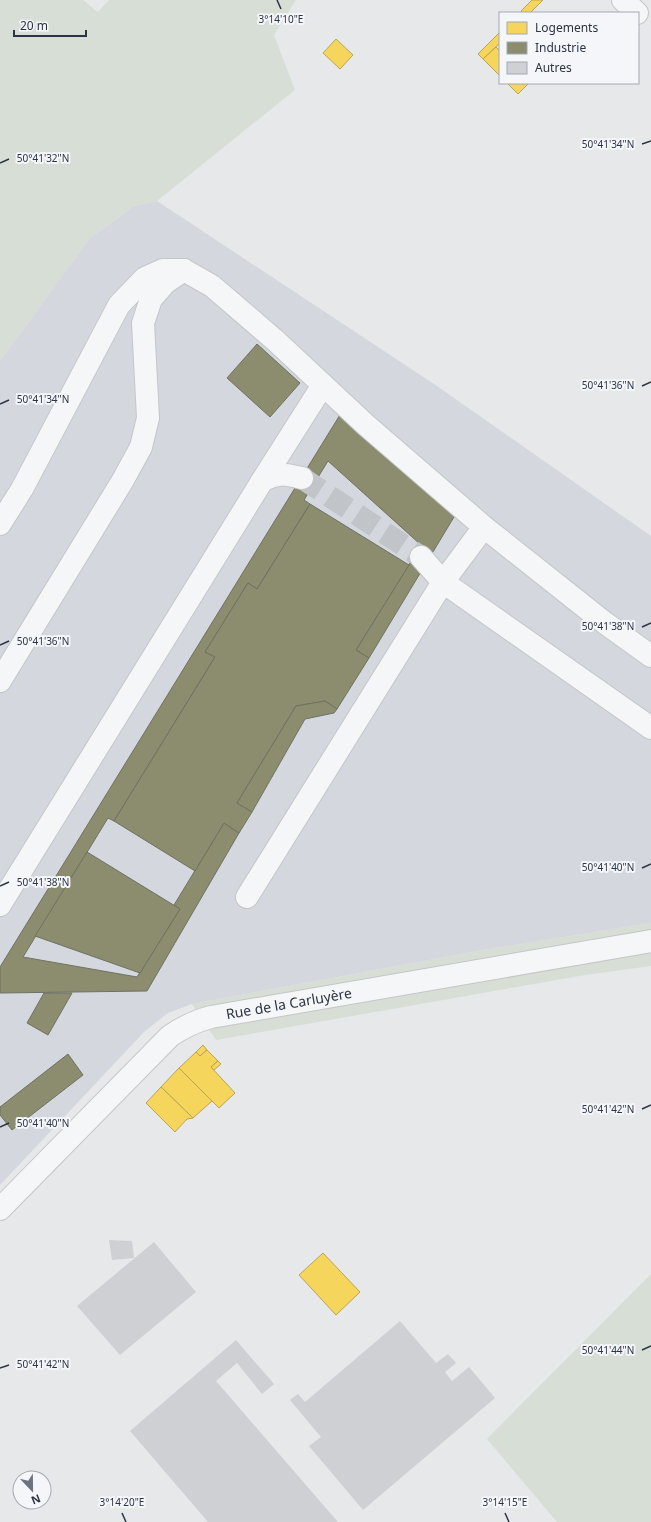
<svg xmlns="http://www.w3.org/2000/svg" width="651" height="1522" font-family="'Noto Sans',sans-serif">
	<style>
		.built { fill: #d4d7dd }
		.green { fill: #d6ded6 }
		.homes { fill: #f6d55c; stroke: #b9a555 }
		.industry { fill: #8c8c6e; stroke: #6f7262 }
		.building { fill: #ced0d3 }
		.lines { fill: none; stroke-linecap: round; stroke-linejoin: round }
		.minor-tunnel { stroke: #c1c4c9; stroke-width: 22; stroke-dasharray: 22 11; stroke-linecap: butt }
		.minor-casing { stroke: #c4c6c8; stroke-width: 24 }
		.minor { stroke: #f5f6f7; stroke-width: 22 }
		.ticks { fill: none; stroke: #2b3445; stroke-width: 1.5 }
		.labels { text-anchor: middle; stroke-width: 4; stroke-linejoin: round; paint-order: stroke }
		.street-label { font-size: 14px; fill: #2b3445; stroke: #f4f6f9 }
		.ticks-label { font-size: 10px; text-anchor: middle; fill: #2b3445; stroke: #f4f6f9; stroke-width: 4; stroke-linejoin: round; paint-order: stroke }
	</style>
	<rect width="100%" height="100%" fill="#e6e8ea"/>
	<polygon class="built" points="157,201 437,386 651,536 651,923 483,950 192,1004 168,1013 145,1031 0,1185 0,361 90,238 134,206"/>
	<g class="green">
		<polygon points="0,0 83,0 98,12 109,0 296,0 274,35 295,90 157,201 134,206 90,238 0,361"/>
		<polygon points="651,923 651,966 585,975 216,1040 192,1004 483,950"/>
		<polygon points="651,1274 651,1522 557,1522 487,1439"/>
	</g>
	<g class="homes">
		<polygon points="532,0 543,0 530,13 523,13 521,11"/>
		<polygon points="500,32 500,43 483,59 478,54"/>
		<polygon points="336,39 353,55 340,69 323,53"/>
		<polygon points="496,47 500,51 500,76 483,59"/>
		<polygon points="507,83 529,83 518,94"/>
		<polygon points="203,1045 207,1050 200,1056 196,1052"/>
		<polygon points="207,1050 218,1061 211,1067 235,1093 219,1108 179,1068 196,1052 200,1056"/>
		<polygon points="218,1061 221,1064 214,1070 211,1067"/>
		<polygon points="179,1068 212,1101 193,1118 161,1087"/>
		<polygon points="161,1087 193,1118 187,1119 175,1132 146,1103"/>
		<polygon points="323,1253 360,1292 336,1315 299,1275"/>
	</g>
	<g class="industry">
		<polygon points="257,344 300,383 270,417 227,378"/>
		<polygon points="343,410 457,512 369,658 356,650 421,545 328,461 304,500 310,504 257,589 248,583 205,652 215,657 114,821 108,818 23,957 137,977 180,909 174,905 224,823 239,833 147,991 0,993 0,967"/>
		<polygon points="310,504 409,565 356,650 369,658 337,709 325,701 296,706 237,803 252,812 239,833 224,823 195,871 114,821 215,657 205,652 248,583 257,589"/>
		<polygon points="325,701 337,709 334,713 305,719 252,812 237,803 296,706"/>
		<polygon points="87,852 180,909 140,973 35,936"/>
		<polygon points="44,993 72,993 48,1035 27,1023"/>
		<polygon points="68,1054 83,1075 12,1130 0,1115 0,1107"/>
	</g>
	<g class="building">
		<polygon points="109,1240 132,1241 134,1258 112,1260"/>
		<polygon points="154,1242 196,1292 120,1355 77,1306"/>
		<polygon points="400,1321 436,1363 448,1354 456,1363 445,1372 452,1381 469,1367 495,1398 363,1510 309,1446 321,1437 290,1400 298,1394 305,1402"/>
		<polygon points="236,1340 274,1384 262,1394 237,1363 216,1381 338,1522 208,1522 130,1431"/>
	</g>
	<g class="lines">
		<polyline class="minor-tunnel" points="302,478 421,557"/>
		<g class="minor-casing">
			<g id="minor">
				<polyline points="623,0 637,13"/>
				<polyline points="262,481 323,385"/>
				<polyline points="0,524 22,489 119,305 145,278 163,270 184,270 212,286 276,341 366,425 484,527 605,623 651,656"/>
				<polyline points="421,557 443,582 651,728"/>
				<polyline points="0,681 123,480 141,447 148,418 143,323 151,299 165,283 184,270"/>
				<polyline points="247,897 443,582 484,527"/>
				<path d="M0 905 262 481C278 472 285 474 302 478"/>
				<path id="s1" d="M0 1209 170 1036C183 1027 196 1021 211 1017L651 941"/>
			</g>
		</g>
		<use href="#minor" class="minor"/>
	</g>
	<path class="ticks" d="M277 0 281 9M642 144 651 141M0 163 9 159M642 386 651 382M0 404 9 400M642 627 651 623M0 645 9 641M642 868 651 864M0 886 9 882M642 1109 651 1105M0 1127 9 1123M642 1350 651 1346M0 1368 9 1365M122 1513 126 1522M505 1513 509 1522"/>
	<g class="labels">
		<g class="street-label">
			<text dy="5" stroke="none"><textPath href="#s1" startOffset="367">Rue de la Carluyère</textPath></text>
		</g>
	</g>
	<g class="ticks-label">
		<text x="281" y="23">3°14'10"E</text>
		<text x="608" y="148">50°41'34"N</text>
		<text x="43" y="162">50°41'32"N</text>
		<text x="608" y="389">50°41'36"N</text>
		<text x="43" y="403">50°41'34"N</text>
		<text x="608" y="630">50°41'38"N</text>
		<text x="43" y="645">50°41'36"N</text>
		<text x="608" y="871">50°41'40"N</text>
		<text x="43" y="886">50°41'38"N</text>
		<text x="608" y="1113">50°41'42"N</text>
		<text x="43" y="1127">50°41'40"N</text>
		<text x="608" y="1354">50°41'44"N</text>
		<text x="43" y="1368">50°41'42"N</text>
		<text x="122" y="1506">3°14'20"E</text>
		<text x="505" y="1506">3°14'15"E</text>
	</g>
	<rect x="499" y="12" width="140" height="72" fill="#f4f6f9" stroke="#a4a8b1"/>
	<rect x="507" y="22" width="20" height="12" fill="#f6d55c" stroke="#a4a8b1"/>
	<text x="535" y="32" font-size="12" fill="#2b3445">Logements</text>
	<rect x="507" y="42" width="20" height="12" fill="#8c8c6e" stroke="#a4a8b1"/>
	<text x="535" y="52" font-size="12" fill="#2b3445">Industrie</text>
	<rect x="507" y="62" width="20" height="12" fill="#ced0d3" stroke="#a4a8b1"/>
	<text x="535" y="72" font-size="12" fill="#2b3445">Autres</text>
	<g transform="translate(32 1490) rotate(158)"><circle r="19" fill="#f4f6f9" stroke="#a4a8b1"/>
	<path d="M0-3L7 15L0 10L-7 15Z" fill="#6c737f"/>
	<text y="-6" font-size="11" font-weight="bold" text-anchor="middle" fill="#2b3445">N</text>
	</g>
	<path d="M14 30v6h72v-6" fill="none" stroke="#2b3445" stroke-width="2"/>
	<text x="20" y="30" font-size="12" fill="#2b3445" stroke="#f4f6f9" stroke-width="3" paint-order="stroke">20 m</text>
</svg>
